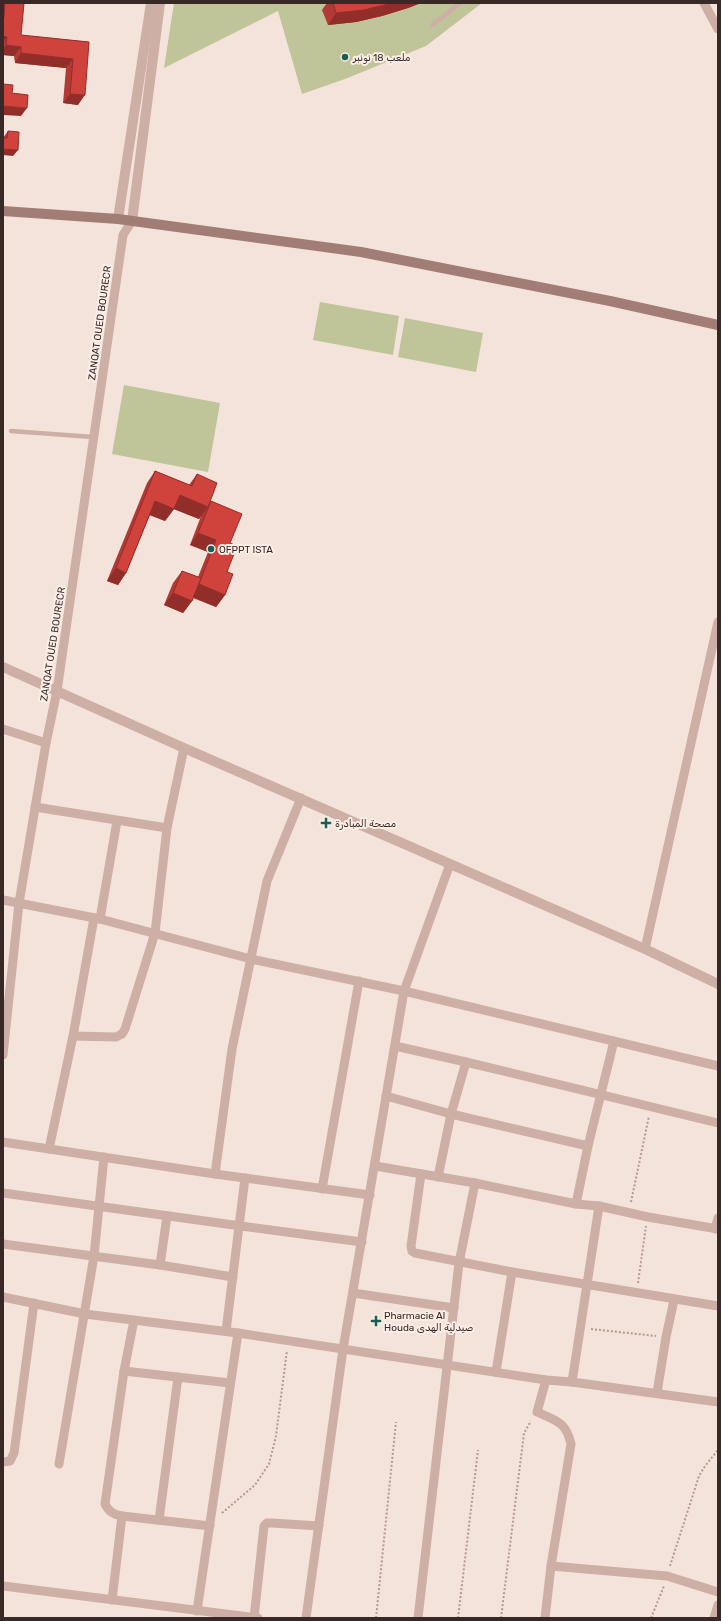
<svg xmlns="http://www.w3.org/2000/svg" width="721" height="1621" font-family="Rubik,'Noto Naskh Arabic',sans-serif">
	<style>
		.green { fill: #bfc499 }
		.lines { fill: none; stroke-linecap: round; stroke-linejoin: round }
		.path { stroke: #b9998f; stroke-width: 2; stroke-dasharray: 2 2; stroke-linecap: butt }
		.service { stroke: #cdafa5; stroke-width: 4.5 }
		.minor { stroke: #cdafa5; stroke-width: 9 }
		.tertiary { stroke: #cdafa5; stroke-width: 10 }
		.secondary { stroke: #a17d76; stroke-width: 10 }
		.wall { fill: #b33934 }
		.shaded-wall { fill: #922e2a }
		.building { fill: #d0423c; stroke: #922e2a }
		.poi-dot { fill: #195e54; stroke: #fbeee7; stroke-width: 1.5 }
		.labels { text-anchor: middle; stroke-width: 4; stroke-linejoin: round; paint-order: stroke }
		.poi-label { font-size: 10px; fill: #382927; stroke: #fbeee7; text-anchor: start }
		.street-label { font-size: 10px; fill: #382927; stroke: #fbeee7 }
	</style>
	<rect width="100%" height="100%" fill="#f4e3db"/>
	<g class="green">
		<polygon points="174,3 482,3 426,46 345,79 302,94 278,11 164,68"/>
		<polygon points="320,302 399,316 393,355 313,340"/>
		<polygon points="405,318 483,333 476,372 398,357"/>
		<polygon points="124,385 220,403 208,472 112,454"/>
	</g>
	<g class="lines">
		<g class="path">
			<polyline points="631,1202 649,1116"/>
			<polyline points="638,1283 646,1226"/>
			<polyline points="591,1329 656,1336"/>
			<polyline points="222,1513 255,1485 269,1464 276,1436 287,1350"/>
			<polyline points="670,1566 699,1476 705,1466 718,1450"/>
			<polyline points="376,1618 396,1422"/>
			<polyline points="458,1618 478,1450"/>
			<polyline points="501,1618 524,1433 531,1421"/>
			<polyline points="651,1618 664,1586"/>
		</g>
		<g class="service">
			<polyline points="432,25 460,3"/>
			<polyline points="11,431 93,437"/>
		</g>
		<g class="minor">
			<polyline points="704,3 718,29"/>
			<polyline points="3,729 46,743"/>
			<polyline points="35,807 167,828"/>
			<polyline points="3,900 100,919 251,959 404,991 718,1066"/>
			<polyline points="100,919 117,821"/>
			<polyline points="645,949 718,622"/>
			<polyline points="73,1036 116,1037 122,1034 125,1029 155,933 167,828 184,748"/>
			<polyline points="395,1046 466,1062 718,1123"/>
			<polyline points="3,1055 19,903 46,743 57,691 123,235 132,221"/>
			<polyline points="386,1096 451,1114 588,1146"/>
			<polyline points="3,1142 215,1174 370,1195"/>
			<polyline points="49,1149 73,1036 94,918"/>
			<polyline points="375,1166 475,1183 576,1204 599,1206 648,1217 718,1229"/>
			<polyline points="215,1174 232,1049 267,881 301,798"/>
			<polyline points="421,1174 411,1246 412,1251 415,1253 512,1272 718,1306"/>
			<polyline points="438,1177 451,1114 466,1062"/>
			<polyline points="322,1189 359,981"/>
			<polyline points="3,1193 241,1226 362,1242"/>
			<polyline points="576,1204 588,1146 614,1041"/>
			<polyline points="715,1229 718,1218"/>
			<polyline points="3,1244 160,1265 233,1277"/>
			<polyline points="160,1265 167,1216"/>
			<polyline points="353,1293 454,1308"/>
			<polyline points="3,1297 85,1314 238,1333 546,1380 572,1382 718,1402"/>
			<path d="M134 1320 124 1371 105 1504C109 1512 113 1514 122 1516L210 1526"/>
			<polyline points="226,1331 245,1178"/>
			<polyline points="124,1371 230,1383"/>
			<polyline points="496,1372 512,1272"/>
			<polyline points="572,1382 599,1206"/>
			<polyline points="657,1393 666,1337 674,1300"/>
			<polyline points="3,1462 10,1461 14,1453 34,1303"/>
			<polyline points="59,1464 94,1256 104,1157"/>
			<polyline points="159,1520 178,1377"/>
			<polyline points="551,1566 667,1576 718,1592"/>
			<polyline points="3,1586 258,1618"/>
			<polyline points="112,1600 122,1516"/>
			<polyline points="197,1611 238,1333"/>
			<polyline points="254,1618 264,1526 267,1523 272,1523 319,1526"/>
			<polyline points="306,1618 343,1349 404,991 450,864"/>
			<polyline points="418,1618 459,1263 475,1183"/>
			<path d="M545 1618 551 1566 571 1444C566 1422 557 1421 537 1412L546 1380"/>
			<polyline points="714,1618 718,1605"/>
		</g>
		<g class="tertiary">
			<polyline points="118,219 151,3"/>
			<polyline points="132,221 160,3"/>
			<polyline points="3,667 184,748 645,949 718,984"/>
		</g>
		<polyline class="secondary" points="3,211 118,219 361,252 610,301 718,325"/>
	</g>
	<g class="wall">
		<polygon points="3,3 24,3 21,35 89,42 78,105 63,103 66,68 15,63 14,56 3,55"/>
		<polygon points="327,3 421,3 408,8 382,16 356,22 328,25 322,10"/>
		<polygon points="8,131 13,156 3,138"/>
		<polygon points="155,471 189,485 197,474 209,504 211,501 230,543 225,595 216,607 193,598 192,601 183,613 164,605 173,583 182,571 198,577 208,552 190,545 201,516 199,519 174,509 165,521 150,515 126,573 118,585 107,581 147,483"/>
	</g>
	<g class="shaded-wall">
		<polygon points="393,3 421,3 408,8 382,16 356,22 328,25 336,13"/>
		<polygon points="3,36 7,37 3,42"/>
		<polygon points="6,45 21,47 14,56 3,55 3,49"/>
		<polygon points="21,53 73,59 66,68 15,63"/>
		<polygon points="70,94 85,95 78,105 63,103"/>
		<polygon points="3,106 27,108 21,116 3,115"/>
		<polygon points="3,149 18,150 13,156 3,155"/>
		<polygon points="180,495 208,507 199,519 171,508"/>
		<polygon points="155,501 174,509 165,521 147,514"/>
		<polygon points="198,533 216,540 208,552 190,545"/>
		<polygon points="116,568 126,573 118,585 107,581"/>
		<polygon points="199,584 225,595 216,607 190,596"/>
		<polygon points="173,593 192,601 183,613 164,605"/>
	</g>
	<g class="building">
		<polygon points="5,3 24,3 21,35 89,42 85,95 70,94 73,59 21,53 21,47 6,45 7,37 3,36 3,17 4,17"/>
		<polygon points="333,3 393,3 364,10 336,13"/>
		<polygon points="3,84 13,85 12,93 28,95 27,108 3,106"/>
		<polygon points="8,131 19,132 18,150 3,149 3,138 7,138"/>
		<polygon points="155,471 192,486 197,474 217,483 208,507 180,495 174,509 155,501 126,573 116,568"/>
		<polygon points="211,501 242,514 230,543 237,546 227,572 233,574 225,595 199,584 216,540 198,533"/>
		<polygon points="182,571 201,578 192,601 173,593"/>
	</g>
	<g class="poi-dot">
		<circle cx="345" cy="57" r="4"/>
		<circle cx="211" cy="549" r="4"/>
		<path d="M324 817h4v4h4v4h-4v4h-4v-4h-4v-4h4z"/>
		<path d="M374 1315h4v4h4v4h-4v4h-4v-4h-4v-4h4z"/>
	</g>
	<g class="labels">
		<g class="poi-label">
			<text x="353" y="61">ملعب 18 نونبر</text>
			<text x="219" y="553">OFPPT ISTA</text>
			<text x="335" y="827">مصحة المبادرة</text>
			<text x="384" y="1319">Pharmacie Al<tspan x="384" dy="12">Houda صيدلية الهدى</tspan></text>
		</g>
		<g class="street-label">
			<text transform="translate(99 323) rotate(-82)" y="4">ZANQAT OUED BOURECR</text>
			<text transform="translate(52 644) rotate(-81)" y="4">ZANQAT OUED BOURECR</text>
		</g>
	</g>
	<rect width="721" height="1621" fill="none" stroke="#382927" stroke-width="8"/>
</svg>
